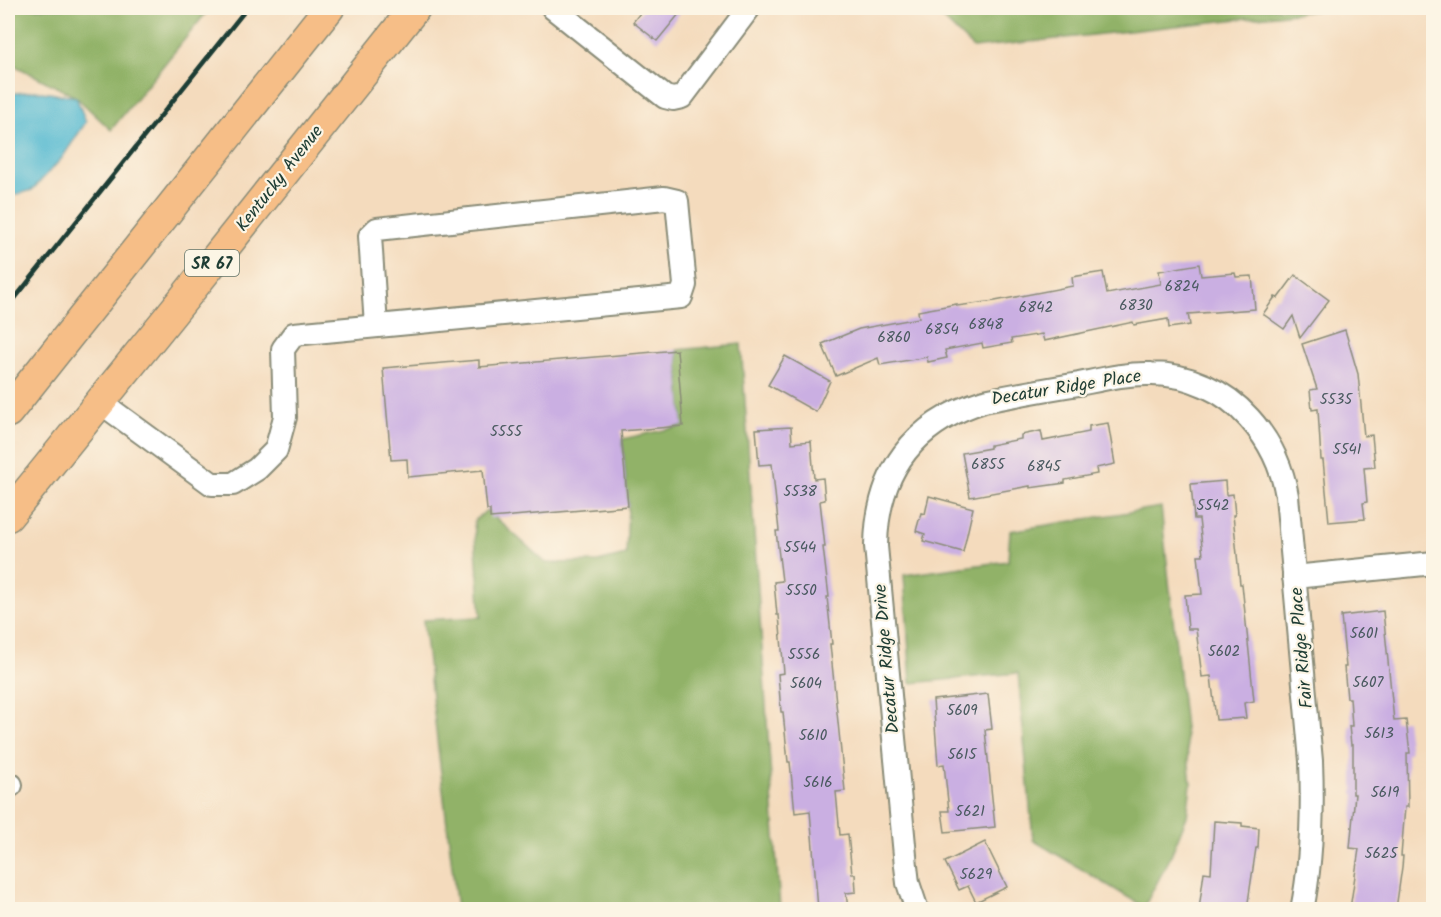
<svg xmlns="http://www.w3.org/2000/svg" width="1441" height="917" font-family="Kalam,sans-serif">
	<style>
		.forest { fill: #91b267; stroke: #58784e; stroke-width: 1.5 }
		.water { fill: #53b9d1; stroke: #397b82; stroke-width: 1.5 }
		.building { fill: #caafe2 }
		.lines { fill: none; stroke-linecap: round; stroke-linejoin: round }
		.minor-casing { stroke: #8a8c78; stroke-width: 26 }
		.major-casing { stroke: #8a8c78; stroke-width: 33 }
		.minor { stroke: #fff; stroke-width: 22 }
		.major { stroke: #f6be87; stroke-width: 30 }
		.rail { stroke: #1f3d34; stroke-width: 4.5 }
		.labels { text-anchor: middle; stroke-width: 4.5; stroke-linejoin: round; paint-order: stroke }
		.number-label { font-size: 15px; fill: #4a5a60 }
		.shield { fill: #fcf5e5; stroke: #617469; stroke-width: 1.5 }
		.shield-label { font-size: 16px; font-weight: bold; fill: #1f3d34 }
		.street-label { font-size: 18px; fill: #1f3d34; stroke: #fcf5e5 }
	</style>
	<rect width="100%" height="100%" fill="#fcf5e5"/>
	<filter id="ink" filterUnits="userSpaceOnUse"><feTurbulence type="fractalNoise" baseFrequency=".0167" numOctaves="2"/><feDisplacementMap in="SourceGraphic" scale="12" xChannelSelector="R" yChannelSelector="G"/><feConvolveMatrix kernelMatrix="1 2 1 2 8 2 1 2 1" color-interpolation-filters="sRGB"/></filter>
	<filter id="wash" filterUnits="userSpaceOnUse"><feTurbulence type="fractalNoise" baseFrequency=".008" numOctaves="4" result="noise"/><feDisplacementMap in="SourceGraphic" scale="24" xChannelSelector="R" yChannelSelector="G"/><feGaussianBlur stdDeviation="1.35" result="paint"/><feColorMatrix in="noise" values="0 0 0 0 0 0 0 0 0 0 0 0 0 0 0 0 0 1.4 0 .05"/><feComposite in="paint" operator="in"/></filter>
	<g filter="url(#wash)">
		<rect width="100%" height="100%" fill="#f4dbbd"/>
		<g class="forest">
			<polygon points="8,8 210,8 111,130 76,97 8,62"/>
			<polygon points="932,8 1340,8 973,48"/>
			<polygon points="741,344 780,909 457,909 423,620 481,617 474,521 487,510 546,563 598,562 626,555 628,506 622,439 683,426 677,350"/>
			<polygon points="1161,507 1191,784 1187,816 1169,860 1144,907 1033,840 1018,673 911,683 904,575 1008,561 1010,531"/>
		</g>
		<polygon class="water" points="35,91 76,97 86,122 62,158 32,190 8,197 8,94"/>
		<g id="blocks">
			<g class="building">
				<polygon points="644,8 684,8 657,41 633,22"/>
				<polygon points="1199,264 1201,276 1235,273 1236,277 1252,276 1255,309 1188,314 1190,325 1169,328 1168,319 1134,325 1133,322 1044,341 1042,334 1011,339 1012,343 983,348 982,343 945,350 947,358 928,362 927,357 880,365 878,358 836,376 822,344 859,329 919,318 918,311 957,304 957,306 995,301 1073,286 1072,277 1103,272 1107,294 1161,284 1159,271"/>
				<polygon points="1295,275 1329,300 1300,338 1293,316 1284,329 1263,314 1275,297 1278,298"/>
				<polygon points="1345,330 1358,374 1364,436 1372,435 1375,467 1364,468 1367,502 1363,503 1365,519 1329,522 1323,460 1321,460 1318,409 1312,410 1310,390 1317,389 1302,344"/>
				<polygon points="677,350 683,426 621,431 628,506 490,518 490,510 487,510 483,470 408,477 407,459 391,460 383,368 479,360 479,367"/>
				<polygon points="785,356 830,381 816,412 768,385"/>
				<polygon points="1108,423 1115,464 1096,468 1097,474 1065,480 1065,483 1030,488 1030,486 970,497 962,453 990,448 990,445 1021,439 1021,435 1041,431 1043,441 1089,432 1089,426"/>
				<polygon points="791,427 792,443 811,441 814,479 823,478 825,500 820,501 825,547 823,547 829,597 827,597 832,644 830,644 845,791 836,792 840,835 848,834 852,874 855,874 856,892 846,893 848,909 818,909 810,811 795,813 790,762 788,762 783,712 781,712 778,674 784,673 779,615 777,615 774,582 782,581 776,531 779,531 772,464 759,465 756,429"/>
				<polygon points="1225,481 1226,495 1233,494 1235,515 1233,515 1240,584 1242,584 1254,701 1244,703 1246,718 1216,720 1211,676 1202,677 1196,629 1188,629 1185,595 1202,594 1198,555 1203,555 1199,519 1194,519 1191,484"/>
				<polygon points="929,496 973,508 963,552 923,541 925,534 916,531 921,513 925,514"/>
				<polygon points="1383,611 1394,721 1406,720 1410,753 1407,753 1408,807 1405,807 1401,856 1403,856 1402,867 1396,909 1350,909 1359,849 1350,848 1355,794 1353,794 1353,745 1351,745 1349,726 1352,726 1350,698 1347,698 1344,667 1346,667 1341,616"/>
				<polygon points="988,694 992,729 985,730 995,827 945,832 942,811 949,811 944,764 938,765 933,700"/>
				<polygon points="1214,821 1242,823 1242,826 1259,828 1258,848 1256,848 1247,909 1199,909 1204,872 1211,873"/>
				<polygon points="985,842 1007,887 976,902 968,886 959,890 945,862"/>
			</g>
		</g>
	</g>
	<g filter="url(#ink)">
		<use href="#blocks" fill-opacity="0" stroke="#8a8c78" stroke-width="1.5"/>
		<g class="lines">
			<g class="minor-casing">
				<g id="minor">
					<polyline points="553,8 665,97 673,99 682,97 749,8"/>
					<polyline points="100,402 212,484 233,484 257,469 276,450 285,417 283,349 294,334 681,297 685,285 677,201 664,198 377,229 370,236 376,326"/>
					<polyline points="1294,577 1434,563"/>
					<polyline points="8,786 11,785"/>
					<path d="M917 910 908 883 906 866 876 546C877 472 913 423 984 401 1015 395 1047 389 1079 384 1103 379 1127 373 1152 374 1189 374 1225 391 1249 418 1269 440 1282 466 1287 496L1311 761C1313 811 1312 861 1302 910"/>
				</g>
			</g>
			<g class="major-casing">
				<g id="major">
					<polyline points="8,412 329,8"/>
					<polyline points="8,516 185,297 415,8"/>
				</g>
			</g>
			<use href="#minor" class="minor"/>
			<use href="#major" class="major"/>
			<polyline class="rail" points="8,307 247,8"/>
		</g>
	</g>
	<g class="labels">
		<g class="number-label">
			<text x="1182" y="291">6824</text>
			<text x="1136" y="310">6830</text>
			<text x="1036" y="312">6842</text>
			<text x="986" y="329">6848</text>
			<text x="942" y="334">6854</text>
			<text x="894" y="342">6860</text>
			<text x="1336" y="404">5535</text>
			<text x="506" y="436">5555</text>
			<text x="1347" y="454">5541</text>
			<text x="988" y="469">6855</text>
			<text x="1044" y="471">6845</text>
			<text x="800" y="496">5538</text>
			<text x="1213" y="510">5542</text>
			<text x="800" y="552">5544</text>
			<text x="801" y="595">5550</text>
			<text x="1364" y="638">5601</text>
			<text x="1224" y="656">5602</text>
			<text x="804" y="659">5556</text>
			<text x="1368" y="687">5607</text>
			<text x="806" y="688">5604</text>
			<text x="962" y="715">5609</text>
			<text x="1379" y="738">5613</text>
			<text x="813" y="740">5610</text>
			<text x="962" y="759">5615</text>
			<text x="818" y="787">5616</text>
			<text x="1385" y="797">5619</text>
			<text x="970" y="816">5621</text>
			<text x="1381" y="858">5625</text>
			<text x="976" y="879">5629</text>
		</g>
		<rect class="shield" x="185" y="250" width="54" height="26" rx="4.5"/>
		<g class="shield-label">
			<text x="212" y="269">SR 67</text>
		</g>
		<g class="street-label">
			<text transform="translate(279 178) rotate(-52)" y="6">Kentucky Avenue</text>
			<text transform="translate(1066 387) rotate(-9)" y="6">Decatur Ridge Place</text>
			<text transform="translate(1301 648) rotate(-95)" y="6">Fair Ridge Place</text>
			<text transform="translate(886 659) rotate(-95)" y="6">Decatur Ridge Drive</text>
		</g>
	</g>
	<rect width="1441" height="917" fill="none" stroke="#fcf5e5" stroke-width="30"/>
</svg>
